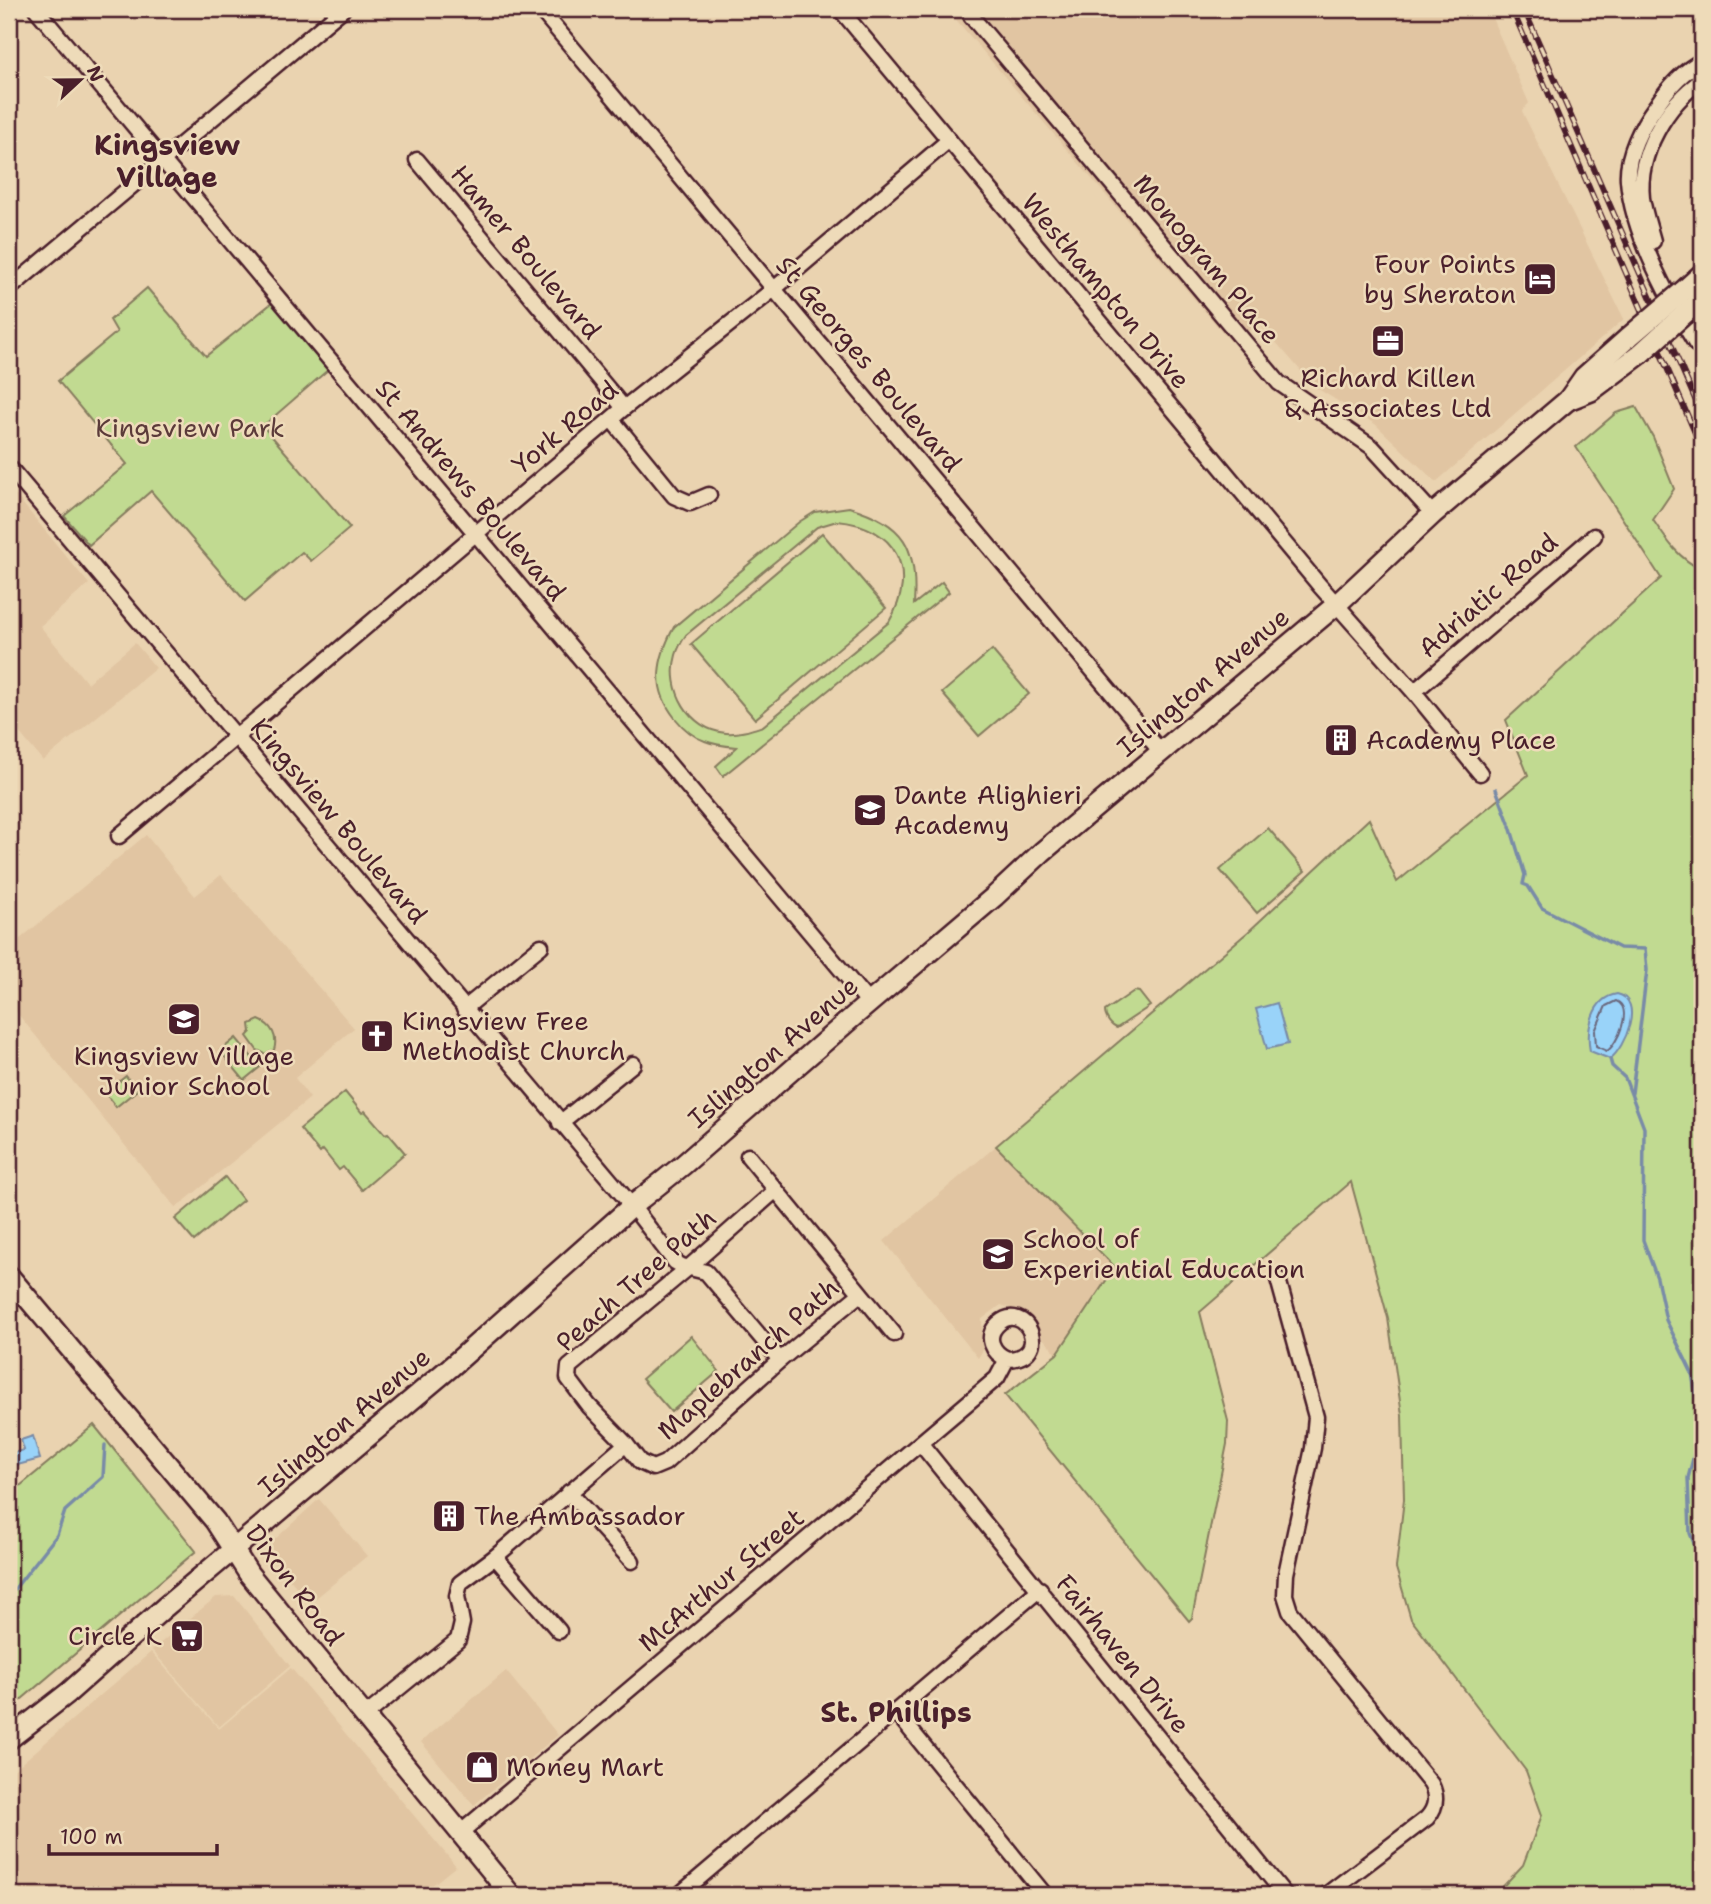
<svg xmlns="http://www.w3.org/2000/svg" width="1711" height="1904" font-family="'Shantell Sans',sans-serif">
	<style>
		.built { fill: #e1c5a2 }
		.green { fill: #c1da91; stroke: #867c5e; stroke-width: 2; fill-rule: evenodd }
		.water { fill: #99d3f9; stroke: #798ba7; stroke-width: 2 }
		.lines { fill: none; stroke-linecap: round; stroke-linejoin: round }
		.shore { stroke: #6a677d; stroke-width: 2 }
		.stream { stroke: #798ba7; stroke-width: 3.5 }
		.minor-casing { stroke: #4a1f2b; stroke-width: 19 }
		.secondary-casing { stroke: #4a1f2b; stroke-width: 24 }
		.minor { stroke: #eedbb9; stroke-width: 14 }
		.secondary { stroke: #eedbb9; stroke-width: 19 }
		.rail-casing { stroke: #4a1f2b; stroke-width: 6 }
		.rail { stroke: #eedbb9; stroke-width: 3.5; stroke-dasharray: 10; stroke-linecap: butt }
		.secondary-bridge-casing { stroke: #4a1f2b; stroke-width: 24; stroke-linecap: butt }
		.secondary-bridge { stroke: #eedbb9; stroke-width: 19 }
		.labels { text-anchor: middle; stroke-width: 5; stroke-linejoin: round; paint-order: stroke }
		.street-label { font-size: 26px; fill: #4a1f2b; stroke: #eedbb9 }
		.poi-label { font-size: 26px; fill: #4a1f2b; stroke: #eedbb9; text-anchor: start }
		.park-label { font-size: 26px; fill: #5c3b3a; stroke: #eedbb9 }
		.neighbourhood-label { font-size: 28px; font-weight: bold; fill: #4a1f2b; stroke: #eedbb9 }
	</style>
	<rect width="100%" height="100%" fill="#ead3b0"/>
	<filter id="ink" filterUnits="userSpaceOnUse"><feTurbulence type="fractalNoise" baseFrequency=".0143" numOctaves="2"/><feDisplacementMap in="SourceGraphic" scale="14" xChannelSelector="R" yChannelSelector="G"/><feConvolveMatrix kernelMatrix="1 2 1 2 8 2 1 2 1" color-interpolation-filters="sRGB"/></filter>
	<g filter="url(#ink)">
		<g class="built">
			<polygon points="947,9 1488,9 1529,103 1522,111 1624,319 1436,482 1375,424 1315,387 1260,324 1231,342"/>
			<polygon points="9,487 89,584 40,626 87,683 135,643 156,668 43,761 9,720"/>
			<polygon points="146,835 195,896 221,875 354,1028 295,1078 310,1098 176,1208 9,1003 9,948"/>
			<polygon points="996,1146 1115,1267 1057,1354 1019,1311 1001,1305 982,1319 983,1350 978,1358 884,1241"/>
			<polygon points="319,1499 367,1556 310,1603 272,1558 272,1542"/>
			<polygon points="234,1596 290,1666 219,1727 152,1650 216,1597"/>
			<polygon points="151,1652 219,1729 291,1668 456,1866 420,1895 9,1895 9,1774"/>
			<polygon points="506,1671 558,1735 474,1805 421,1742"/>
		</g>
		<g class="green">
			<polygon points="147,288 206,356 272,303 329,369 263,426 350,528 311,561 302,552 245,601 151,491 89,545 64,516 127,464 58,381 117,332 110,320"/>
			<path d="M1636 407 1653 437 1674 489 1653 520C1667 541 1679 559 1702 570V1895H1495L1523 1865 1542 1815 1526 1771 1411 1619 1396 1568 1404 1499 1402 1415 1388 1318 1351 1182 1200 1312 1228 1421 1227 1444 1192 1618 1189 1621 1005 1395 1057 1354 1115 1267 996 1146 1248 932 1369 819 1397 882 1528 775 1506 720 1661 578 1576 447 1616 413Z"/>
			<path d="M849 507C904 523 918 547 914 604L942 582 949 592 723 776 716 766 737 747C726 746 715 745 705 741 693 737 683 728 675 718 651 688 657 659 674 627L799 522 815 512ZM837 521C896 526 919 571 889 622L763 726C751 730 740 734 726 733 689 730 666 689 676 655 678 648 682 641 686 635L817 527Z"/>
			<polygon points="822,533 886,608 755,719 691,644"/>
			<polygon points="992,650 1029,694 979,736 942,693"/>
			<polygon points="1268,828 1305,871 1257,913 1220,870"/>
			<path d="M1134 991 1139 992 1150 1006 1117 1028C1111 1026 1105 1018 1105 1011Z"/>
			<path d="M259 1020C272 1025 278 1037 274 1050L265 1054 257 1050 247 1036 251 1032 250 1024Z"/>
			<polygon points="236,1038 260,1067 244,1080 220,1051"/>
			<polygon points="126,1076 137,1090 116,1107 105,1093"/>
			<polygon points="345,1092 362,1113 365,1111 385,1134 388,1133 405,1153 362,1190 343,1167 339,1170 323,1150 320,1153 300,1129"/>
			<polygon points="225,1177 243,1200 194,1241 175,1219"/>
			<polygon points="691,1336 719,1371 671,1412 642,1379"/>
			<polygon points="94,1425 196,1551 9,1710 9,1495"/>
		</g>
		<g class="water">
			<path d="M1617 994C1645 1000 1625 1048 1610 1059L1590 1051C1586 1030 1592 998 1617 994Z"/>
			<polygon points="1277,1003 1288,1044 1267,1049 1256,1009"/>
			<polygon points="33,1436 40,1459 10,1467 9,1454 24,1450 21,1440"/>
		</g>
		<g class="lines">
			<path class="shore" d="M1616 1001C1634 1008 1617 1045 1607 1051L1596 1046 1595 1031 1606 1006Z"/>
			<g class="stream">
				<polyline points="1496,789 1509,823"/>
				<polyline points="1510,826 1525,875 1523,884 1528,886 1542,908 1620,948 1645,949 1647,970 1632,1093"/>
				<polyline points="1610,1059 1612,1066 1625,1078 1644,1128 1643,1240 1657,1278 1666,1320 1692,1373 1701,1428 1688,1478 1690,1533 1698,1553 1702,1557"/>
				<polyline points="9,1596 57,1535 65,1511 103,1477 105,1445"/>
			</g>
			<g class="minor-casing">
				<g id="minor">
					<polyline points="36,9 869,1003"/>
					<polyline points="540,9 1161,752"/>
					<polyline points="840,9 1320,586 1414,692 1480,773"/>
					<polyline points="971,9 971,16 1279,383 1372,447 1433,514"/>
					<path d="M1702 61C1683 71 1668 88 1656 106 1642 125 1626 155 1628 180 1632 232 1669 300 1696 344L1702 348"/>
					<polyline points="417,160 624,408"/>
					<path d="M1653 241C1649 226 1644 212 1642 198 1637 153 1667 104 1702 80"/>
					<polyline points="9,289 343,9"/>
					<polyline points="612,420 674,496 690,503 709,495"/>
					<polyline points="9,467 632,1206 675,1262 682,1266 706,1272 780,1360"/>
					<polyline points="1414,692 1594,536"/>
					<polyline points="119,836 624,408 774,289 949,140"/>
					<polyline points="464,1009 541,946"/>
					<polyline points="560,1123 633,1064"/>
					<polyline points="748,1156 894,1334"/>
					<path d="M1278 1279 1316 1417 1313 1448 1286 1574 1285 1595 1290 1611 1431 1784C1437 1796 1437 1807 1427 1818L1326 1895"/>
					<polyline points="626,1444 589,1406 568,1378 569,1367 688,1268 776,1190"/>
					<polyline points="921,1444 1285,1895"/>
					<polyline points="569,1492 632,1561"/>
					<polyline points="495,1557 559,1631"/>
					<polyline points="896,1712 1045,1895"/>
					<polyline points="366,1715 458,1640 462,1623 457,1596 460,1583 495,1557 626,1444 640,1462 653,1468 665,1463 780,1360 860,1294"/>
					<path d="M460 1833 997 1378 1007 1359C993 1353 984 1337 998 1324 1025 1299 1054 1358 1007 1359"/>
					<polyline points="679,1895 1040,1589"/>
				</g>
			</g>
			<g class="secondary-casing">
				<g id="secondary">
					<polyline points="1682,292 1702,274"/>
					<polyline points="1691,308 1702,299"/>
					<polyline points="1568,400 1591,391 1639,355"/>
					<polyline points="9,1276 215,1521 249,1574 511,1895"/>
					<polyline points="9,1739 68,1693 165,1607 452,1366 632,1206 683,1165 855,1015 995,896 1042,852 1336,605 1433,514 1568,400 1584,377 1629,337"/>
				</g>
			</g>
			<use href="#minor" class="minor"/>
			<use href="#secondary" class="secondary"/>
			<g class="rail-casing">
				<g id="rail">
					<polyline points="1512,9 1702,449"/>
					<polyline points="1524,9 1702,415"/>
				</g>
			</g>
			<use href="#rail" class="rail"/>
			<g class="secondary-bridge-casing">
				<g id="secondary-bridge">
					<polyline points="1629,337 1682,292"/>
					<polyline points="1639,355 1691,308"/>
				</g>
			</g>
			<use href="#secondary-bridge" class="secondary-bridge"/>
		</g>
	</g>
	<defs>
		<g id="hotel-square" transform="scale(1.75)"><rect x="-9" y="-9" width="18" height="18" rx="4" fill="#4a1f2b" stroke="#eedbb9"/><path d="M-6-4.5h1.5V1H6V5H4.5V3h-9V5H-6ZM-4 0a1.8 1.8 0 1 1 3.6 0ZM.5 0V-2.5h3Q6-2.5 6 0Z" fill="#fff"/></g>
		<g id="office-square" transform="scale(1.75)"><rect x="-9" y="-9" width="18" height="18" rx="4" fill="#4a1f2b" stroke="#eedbb9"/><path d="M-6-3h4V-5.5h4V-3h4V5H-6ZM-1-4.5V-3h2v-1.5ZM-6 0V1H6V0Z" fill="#fff"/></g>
		<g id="building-square" transform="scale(1.75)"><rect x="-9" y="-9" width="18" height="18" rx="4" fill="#4a1f2b" stroke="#eedbb9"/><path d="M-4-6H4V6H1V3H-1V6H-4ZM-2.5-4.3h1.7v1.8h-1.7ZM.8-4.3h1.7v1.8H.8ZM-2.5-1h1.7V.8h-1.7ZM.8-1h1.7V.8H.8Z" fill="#fff"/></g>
		<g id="school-square" transform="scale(1.75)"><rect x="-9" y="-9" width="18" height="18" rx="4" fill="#4a1f2b" stroke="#eedbb9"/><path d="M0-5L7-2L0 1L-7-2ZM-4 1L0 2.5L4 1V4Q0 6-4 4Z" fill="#fff"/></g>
		<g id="church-square" transform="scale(1.75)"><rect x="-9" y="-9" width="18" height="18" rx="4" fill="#4a1f2b" stroke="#eedbb9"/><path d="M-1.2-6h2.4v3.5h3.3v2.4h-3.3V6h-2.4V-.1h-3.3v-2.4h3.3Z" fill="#fff"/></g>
		<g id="supermarket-square" transform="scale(1.75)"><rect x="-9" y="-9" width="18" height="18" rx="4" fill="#4a1f2b" stroke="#eedbb9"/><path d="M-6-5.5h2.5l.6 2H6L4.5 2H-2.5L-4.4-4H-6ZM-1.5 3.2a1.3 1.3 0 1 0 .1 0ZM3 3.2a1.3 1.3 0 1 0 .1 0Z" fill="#fff"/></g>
		<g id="shop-square" transform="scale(1.75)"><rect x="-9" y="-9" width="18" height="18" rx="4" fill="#4a1f2b" stroke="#eedbb9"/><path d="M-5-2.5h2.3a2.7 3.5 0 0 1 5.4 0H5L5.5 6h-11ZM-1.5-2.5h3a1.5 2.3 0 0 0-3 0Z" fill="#fff"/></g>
	</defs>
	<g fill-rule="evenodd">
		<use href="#hotel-square" x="1540" y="279"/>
		<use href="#office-square" x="1388" y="341"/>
		<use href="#building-square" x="1341" y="740"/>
		<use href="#school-square" x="870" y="810"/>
		<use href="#school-square" x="184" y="1019"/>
		<use href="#church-square" x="377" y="1036"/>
		<use href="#school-square" x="998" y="1254"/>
		<use href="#building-square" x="449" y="1516"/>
		<use href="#supermarket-square" x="187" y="1636"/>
		<use href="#shop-square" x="482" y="1767"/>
	</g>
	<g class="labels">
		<g class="street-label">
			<text transform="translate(526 252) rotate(50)" y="9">Hamer Boulevard</text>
			<text transform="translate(1207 259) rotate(50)" y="9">Monogram Place</text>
			<text transform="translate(1106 291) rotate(50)" y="9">Westhampton Drive</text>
			<text transform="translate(869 364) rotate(50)" y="9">St Georges Boulevard</text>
			<text transform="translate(565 427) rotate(-40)" y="9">York Road</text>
			<text transform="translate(471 490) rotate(50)" y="9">St Andrews Boulevard</text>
			<text transform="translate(1488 595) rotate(-41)" y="9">Adriatic Road</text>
			<text transform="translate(1203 682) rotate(-40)" y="9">Islington Avenue</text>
			<text transform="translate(339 821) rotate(50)" y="9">Kingsview Boulevard</text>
			<text transform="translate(773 1052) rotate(-41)" y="9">Islington Avenue</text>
			<text transform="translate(636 1280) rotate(-41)" y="9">Peach Tree Path</text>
			<text transform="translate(748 1359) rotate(-41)" y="9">Maplebranch Path</text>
			<text transform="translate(344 1422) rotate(-40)" y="9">Islington Avenue</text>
			<text transform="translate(721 1580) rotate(-40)" y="9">McArthur Street</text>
			<text transform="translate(295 1585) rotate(53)" y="9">Dixon Road</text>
			<text transform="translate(1123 1654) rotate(51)" y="9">Fairhaven Drive</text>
		</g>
		<g class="poi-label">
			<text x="1516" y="273" text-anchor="end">Four Points<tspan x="1516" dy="30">by Sheraton</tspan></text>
			<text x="1388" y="387" text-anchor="middle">Richard Killen<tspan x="1388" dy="30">&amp; Associates Ltd</tspan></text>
			<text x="1366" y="749">Academy Place</text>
			<text x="894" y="804">Dante Alighieri<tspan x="894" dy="30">Academy</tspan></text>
			<text x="402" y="1030">Kingsview Free<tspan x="402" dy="30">Methodist Church</tspan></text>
			<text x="184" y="1065" text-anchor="middle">Kingsview Village<tspan x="184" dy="30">Junior School</tspan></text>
			<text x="1023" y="1248">School of<tspan x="1023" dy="30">Experiential Education</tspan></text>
			<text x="474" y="1525">The Ambassador</text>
			<text x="162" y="1645" text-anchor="end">Circle K</text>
			<text x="506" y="1776">Money Mart</text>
		</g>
		<g class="park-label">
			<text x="190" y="437">Kingsview Park</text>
		</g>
		<g class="neighbourhood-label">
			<text x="167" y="155">Kingsview<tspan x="167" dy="32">Village</tspan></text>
			<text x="896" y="1722">St. Phillips</text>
		</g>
	</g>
	<rect width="1711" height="1904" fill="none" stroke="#eedbb9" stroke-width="35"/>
	<rect x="18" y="18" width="1676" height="1869" fill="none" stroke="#4a1f2b" stroke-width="2.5" filter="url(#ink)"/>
	<g transform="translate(80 80) rotate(68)" stroke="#eedbb9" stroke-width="5" paint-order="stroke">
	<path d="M0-5L12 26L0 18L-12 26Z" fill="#4a1f2b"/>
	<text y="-10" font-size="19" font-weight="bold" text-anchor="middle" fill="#4a1f2b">N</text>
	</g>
	<path d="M49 1844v10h168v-10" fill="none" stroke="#4a1f2b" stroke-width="3.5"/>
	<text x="60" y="1844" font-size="21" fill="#4a1f2b" stroke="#eedbb9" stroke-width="5" paint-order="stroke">100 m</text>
</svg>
